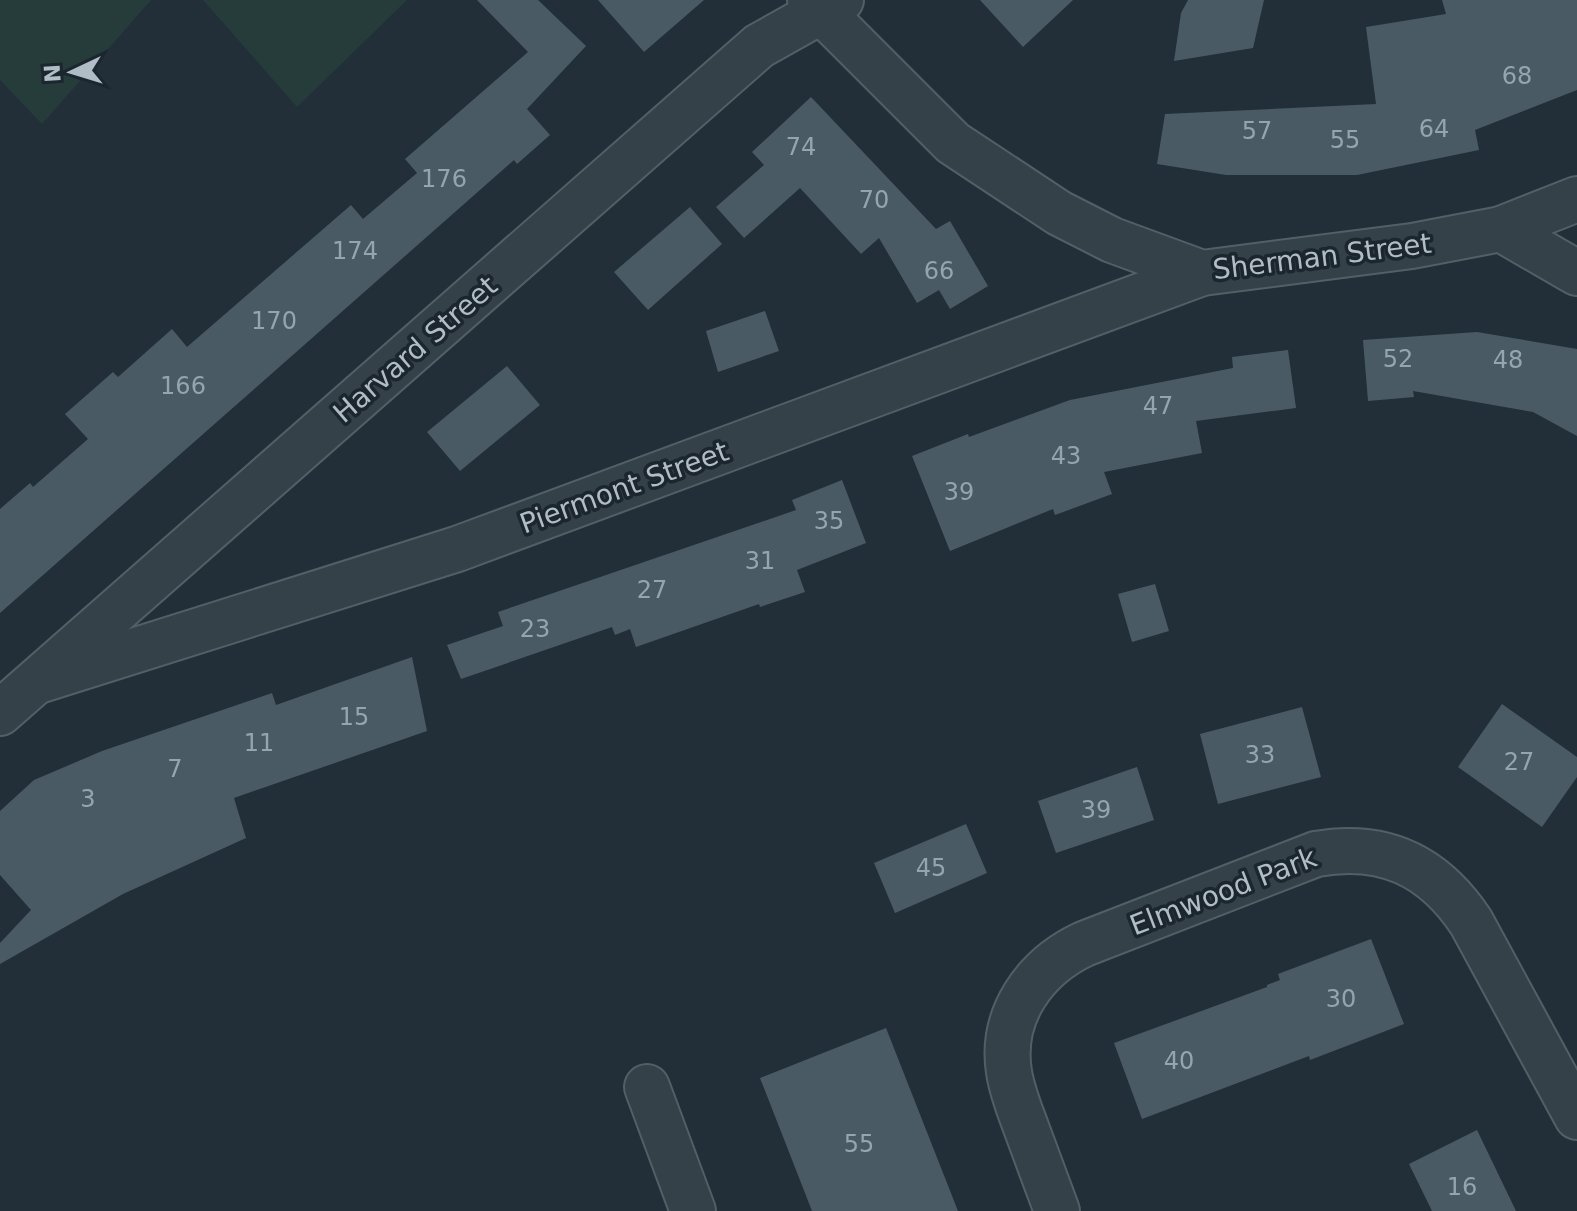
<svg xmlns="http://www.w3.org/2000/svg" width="1577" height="1211" font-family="'DejaVu Sans',sans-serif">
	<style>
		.green { fill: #253c3a }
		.building { fill: #4a5a65 }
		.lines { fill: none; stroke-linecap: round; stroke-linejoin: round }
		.minor-casing { stroke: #535f67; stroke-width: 48 }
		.minor { stroke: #354149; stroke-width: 44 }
		.labels { text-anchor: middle; stroke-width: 7; stroke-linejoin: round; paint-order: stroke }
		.number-label { font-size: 24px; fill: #96a4ae }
		.street-label { font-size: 28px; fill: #b0bcc6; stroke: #1b262e }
	</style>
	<rect width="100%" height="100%" fill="#222f39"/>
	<g class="green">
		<polygon points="0,0 151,0 42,124 0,80"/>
		<polygon points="203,0 407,0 297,107"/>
	</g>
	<g class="building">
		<polygon points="477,0 538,0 586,46 527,109 550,135 517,164 514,160 0,613 0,509 30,483 33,487 88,439 65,414 113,372 118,377 172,329 187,347 351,205 363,219 417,173 405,159 528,52"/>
		<polygon points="598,0 704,0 644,52"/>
		<polygon points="980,0 1073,0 1023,47"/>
		<polygon points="1188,0 1264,0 1253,48 1174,61 1181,13"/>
		<polygon points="1442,0 1577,0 1577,90 1475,130 1479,150 1357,175 1226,175 1157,164 1165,114 1376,104 1366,27 1446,14"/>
		<polygon points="811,97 936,229 950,221 988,286 950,309 939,290 917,303 879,238 861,254 800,188 744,238 716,207 764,165 752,152"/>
		<polygon points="690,207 722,244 648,310 614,272"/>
		<polygon points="765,311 779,351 718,372 706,331"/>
		<polygon points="1477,332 1577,349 1577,436 1533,412 1413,391 1414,397 1368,401 1363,340"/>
		<polygon points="1288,350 1296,408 1196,421 1202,453 1104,472 1112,494 1055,515 1053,509 950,551 912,456 968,434 969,437 1070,400 1233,368 1232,357"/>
		<polygon points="507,366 540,405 460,471 427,432"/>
		<polygon points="842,480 866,543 797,570 805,592 760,607 759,604 636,647 630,629 615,635 612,627 461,679 447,645 503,626 498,612 796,510 792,500"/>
		<polygon points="1155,584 1169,631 1132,642 1118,594"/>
		<polygon points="412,657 427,731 234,798 246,838 123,894 0,964 0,943 31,910 0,875 0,811 34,780 102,751 272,693 276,705"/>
		<polygon points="1502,704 1577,757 1577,777 1542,827 1458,767"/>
		<polygon points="1302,707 1321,777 1218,804 1200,734"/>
		<polygon points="1137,767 1154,820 1056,853 1038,801"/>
		<polygon points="966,824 987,873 895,913 874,863"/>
		<polygon points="1371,939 1404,1024 1310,1060 1309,1056 1142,1119 1114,1043 1267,987 1267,985 1280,980 1278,974"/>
		<polygon points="886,1028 958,1211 812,1211 760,1078"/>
		<polygon points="1477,1130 1516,1211 1432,1211 1409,1164"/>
	</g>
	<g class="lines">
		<g class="minor-casing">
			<g id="minor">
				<polyline points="810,0 953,143 1059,213 1112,240 1202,273 1412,246 1501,229 1577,273"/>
				<polyline points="1501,229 1577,199"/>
				<polyline points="38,681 457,549 1202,273"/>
				<polyline points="0,713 759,46 841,0"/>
				<polyline points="647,1087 693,1211"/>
				<path d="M1057 1211C1047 1184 1037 1157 1027 1130 1020 1111 1012 1092 1009 1072 1000 1015 1035 967 1084 944L1316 854C1384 842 1433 865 1471 922L1577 1117"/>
			</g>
		</g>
		<use href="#minor" class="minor"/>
	</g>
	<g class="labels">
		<g class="number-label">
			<text x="1517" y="84">68</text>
			<text x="1434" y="137">64</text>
			<text x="1257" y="139">57</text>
			<text x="1345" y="148">55</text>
			<text x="801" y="155">74</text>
			<text x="444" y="187">176</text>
			<text x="874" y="208">70</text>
			<text x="355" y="259">174</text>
			<text x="939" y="279">66</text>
			<text x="274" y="329">170</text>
			<text x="1398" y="367">52</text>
			<text x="1508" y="368">48</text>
			<text x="183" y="394">166</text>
			<text x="1158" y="414">47</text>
			<text x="1066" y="464">43</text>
			<text x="959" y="500">39</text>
			<text x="829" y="529">35</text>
			<text x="760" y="569">31</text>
			<text x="652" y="598">27</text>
			<text x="535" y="637">23</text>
			<text x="354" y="725">15</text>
			<text x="259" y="751">11</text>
			<text x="1260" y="763">33</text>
			<text x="1519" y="770">27</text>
			<text x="175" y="777">7</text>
			<text x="88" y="807">3</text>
			<text x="1096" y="818">39</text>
			<text x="931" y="876">45</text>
			<text x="1341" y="1007">30</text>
			<text x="1179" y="1069">40</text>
			<text x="859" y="1152">55</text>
			<text x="1462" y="1195">16</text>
		</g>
		<g class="street-label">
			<text transform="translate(1322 256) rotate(-7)" y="10">Sherman Street</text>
			<text transform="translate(415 349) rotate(-41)" y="10">Harvard Street</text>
			<text transform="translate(624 487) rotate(-20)" y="10">Piermont Street</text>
			<text transform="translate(1223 891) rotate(-21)" y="10">Elmwood Park</text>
		</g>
	</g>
	<g transform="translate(72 72) rotate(266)" stroke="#1b262e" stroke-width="6" paint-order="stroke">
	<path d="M0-6L14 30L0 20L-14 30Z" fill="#b0bcc6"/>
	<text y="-12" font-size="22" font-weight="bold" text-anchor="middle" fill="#b0bcc6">N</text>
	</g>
</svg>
